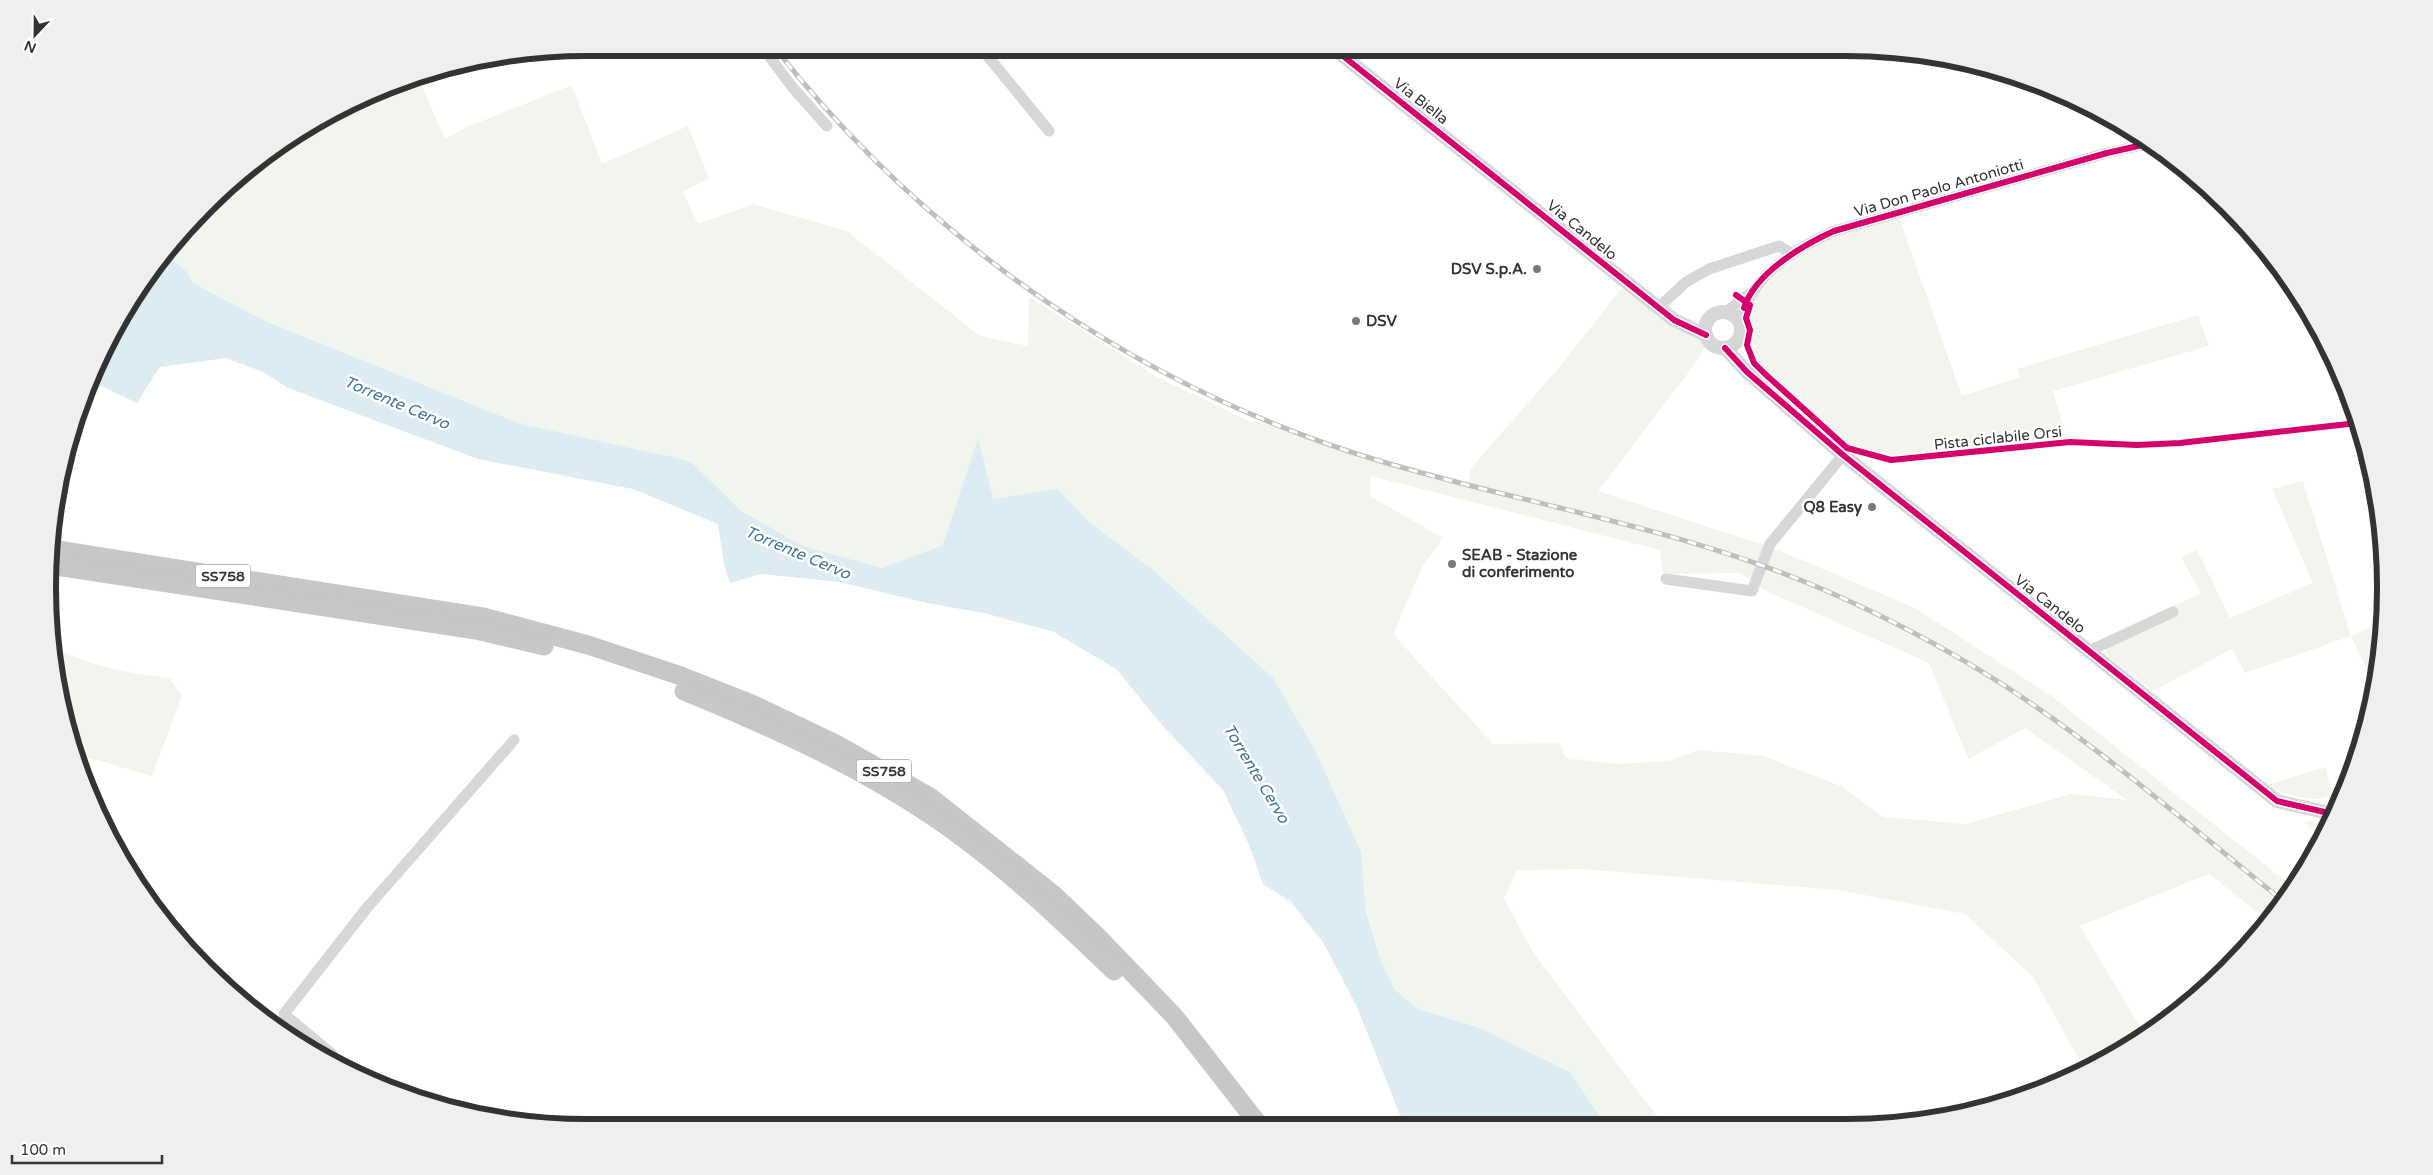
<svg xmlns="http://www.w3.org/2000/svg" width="2433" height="1175" font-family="'Varela Round',sans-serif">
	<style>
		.green { fill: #f1f5ed; fill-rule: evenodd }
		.water { fill: #ddebf3 }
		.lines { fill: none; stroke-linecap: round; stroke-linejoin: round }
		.canal { stroke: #ddebf3; stroke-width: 10 }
		.minor { stroke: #d7d7d7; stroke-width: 11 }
		.tertiary { stroke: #d7d7d7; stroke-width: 14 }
		.trunk { stroke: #c7c7c7; stroke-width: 19 }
		.rail-casing { stroke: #bebebe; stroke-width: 5 }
		.rail { stroke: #fff; stroke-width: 3; stroke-dasharray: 9; stroke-linecap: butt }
		.cycleway-casing { stroke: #fff; stroke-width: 9 }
		.cycleway { stroke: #d6006c; stroke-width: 6 }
		.poi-dot { fill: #7a7a7a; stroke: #fff; stroke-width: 2 }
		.labels { text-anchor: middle; stroke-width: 5; stroke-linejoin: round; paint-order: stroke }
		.shield { fill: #fff; stroke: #707070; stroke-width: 1 }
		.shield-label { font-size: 14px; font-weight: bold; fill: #333 }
		.street-label { font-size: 15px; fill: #333; stroke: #fff }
		.poi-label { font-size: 15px; font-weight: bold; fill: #333; stroke: #fff; text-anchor: end }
		.water-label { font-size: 16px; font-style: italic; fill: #3f7597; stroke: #fff }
		.rim { fill: none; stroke: #333; stroke-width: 6 }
	</style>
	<rect width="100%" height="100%" fill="#fff"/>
	<g class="green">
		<path d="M417 75 445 139 469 126 572 85 602 164 688 126 709 178 683 192 698 224 753 204 847 231 980 336 1028 346 1029 297 1159 378 1251 422 1257 421 1363 459 1452 484 1469 482 1471 468 1557 370 1622 288 1669 325 1702 340 1705 347 1695 364 1598 491 1773 548 1915 608 2050 695 2292 886 2269 921 2209 874 2080 926 2144 1034 2084 1068 2033 977 1965 914 1838 890 1583 869 1517 870 1504 899 1534 954 1663 1124H1605L1570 1072 1480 1028 1418 1009 1395 990 1381 961 1366 911 1361 852 1153 570 1088 521 1058 489 943 545 882 568 803 546 740 510 690 461 518 423 265 321 157 264 182 231 259 159 318 120ZM1371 476 1660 550 1663 574 1740 573 1764 590 1929 663 1968 759 2025 728 2127 800 2071 794 1966 824 1883 817 1841 786 1764 756 1698 750 1669 761 1617 764 1566 758 1559 743 1493 744 1393 634 1422 567 1443 538 1370 496Z"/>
		<path d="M1899 217 1962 396 2020 377 2017 369 2198 315 2209 346 2053 391 2066 437 1897 458 1852 448 1762 367 1753 355 1749 344 1753 329 1750 318 1754 307 1751 303C1774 275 1801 250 1835 236 1855 228 1878 224 1899 217Z"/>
		<polygon points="2303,481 2351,636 2382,623 2377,671 2369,674 2351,636 2245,673 2232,649 2153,691 2109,657 2101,641 2201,593 2181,557 2197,550 2230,618 2313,583 2272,489"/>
		<path d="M51 645C87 666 128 673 169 678L182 696 152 776 75 754 52 658Z"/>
		<path d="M2326 767 2330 788 2337 791C2317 807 2294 795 2272 789L2266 785Z"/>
		<polygon points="2308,821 2328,822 2320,836 2304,823"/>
	</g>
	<polygon class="water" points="157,264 265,321 518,423 690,461 740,510 803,546 882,568 943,545 978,438 993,499 1058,489 1088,521 1153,570 1273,678 1315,750 1361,852 1366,912 1381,961 1395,990 1418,1009 1480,1028 1570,1072 1605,1124 1404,1125 1357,1007 1323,942 1290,901 1263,884 1249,845 1223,790 1163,726 1116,669 1054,632 984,613 927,603 840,582 761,574 730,583 724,565 718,524 633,489 478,459 288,388 263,372 226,358 160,367 137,403 89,380 138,288"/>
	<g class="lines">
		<path class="canal" d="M160 259C172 264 187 275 188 288"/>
		<g class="minor">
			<polyline points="763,48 793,88 827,126"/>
			<polyline points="981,48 1049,131"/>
			<polyline points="1659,307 1686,282 1709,269 1779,246 1792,254"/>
			<polyline points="1726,312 1749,294"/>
			<path d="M1741 325C1747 278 1794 249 1834 231L2107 153 2151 143"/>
			<polyline points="1666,579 1752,591 1770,544 1843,455"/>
			<polyline points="2089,651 2173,612"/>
			<polyline points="329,1059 332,1054 284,1014 366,909 514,740"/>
		</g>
		<g class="tertiary">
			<polyline points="1333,48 1674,320 1706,335"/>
			<circle cx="1723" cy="330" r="18"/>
			<polyline points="1725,348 1747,372 1843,455 2277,801 2333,814"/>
		</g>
		<g class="trunk">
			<polyline points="51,549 483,617 588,645 681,676 752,704 836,744 930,797 1054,895 1098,937 1174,1016 1259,1125"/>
			<polyline points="50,565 476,630 544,646"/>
			<path d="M684 691C779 730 872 772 955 832 1012 873 1064 923 1114 971"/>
		</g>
		<g class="rail-casing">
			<path id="rail" d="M775 48C928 243 1142 390 1380 461 1527 505 1681 528 1822 589 1885 616 1945 648 2002 684 2101 748 2191 827 2283 901"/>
		</g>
		<use href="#rail" class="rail"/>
		<g class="cycleway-casing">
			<g id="cycleway">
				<polyline points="1333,48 1674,320 1706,335"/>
				<polyline points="1736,295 1750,305 1746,318 1750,330 1747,345 1754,363 1764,373 1847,448 1891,460 2070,442 2137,445 2180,443 2357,423"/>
				<path d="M1744 308C1755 273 1803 245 1834 231L2107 153 2151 143"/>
				<polyline points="1725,348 1747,372 1843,455 2277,801 2333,814"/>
			</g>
		</g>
		<use href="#cycleway" class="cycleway"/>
	</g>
	<g class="poi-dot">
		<circle cx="1537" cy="269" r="5"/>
		<circle cx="1356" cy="321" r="5"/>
		<circle cx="1872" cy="507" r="5"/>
		<circle cx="1452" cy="564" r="5"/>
	</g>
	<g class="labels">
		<g class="shield">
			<rect x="195.5" y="564.5" width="55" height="23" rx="4"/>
			<rect x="856.5" y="759.5" width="55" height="23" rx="4"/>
		</g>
		<g class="shield-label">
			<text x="223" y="581">SS758</text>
			<text x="884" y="776">SS758</text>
		</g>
		<g class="street-label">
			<text transform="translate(1421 101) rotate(38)" y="5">Via Biella</text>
			<text transform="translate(1939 188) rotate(-16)" y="5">Via Don Paolo Antoniotti</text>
			<text transform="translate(1582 230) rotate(39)" y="5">Via Candelo</text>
			<text transform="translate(1998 438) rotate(-6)" y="5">Pista ciclabile Orsi</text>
			<text transform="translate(2050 604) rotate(38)" y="5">Via Candelo</text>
		</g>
		<g class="poi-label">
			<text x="1527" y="274">DSV S.p.A.</text>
			<text x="1366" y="326" text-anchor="start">DSV</text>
			<text x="1862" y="512">Q8 Easy</text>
			<text x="1462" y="560" text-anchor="start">SEAB - Stazione<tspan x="1462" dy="17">di conferimento</tspan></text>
		</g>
		<g class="water-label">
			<text transform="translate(397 402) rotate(23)" y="6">Torrente Cervo</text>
			<text transform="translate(798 552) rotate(23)" y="6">Torrente Cervo</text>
			<text transform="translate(1257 773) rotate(59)" y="6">Torrente Cervo</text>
		</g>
	</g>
	<path d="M0 0H2433V1175H0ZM587 56H1846A531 531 0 0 1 2377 587V588A531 531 0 0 1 1846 1119H587A531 531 0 0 1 56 588V587A531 531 0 0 1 587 56Z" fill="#efefef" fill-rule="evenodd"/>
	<path class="rim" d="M587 56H1846A531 531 0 0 1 2377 587V588A531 531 0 0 1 1846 1119H587A531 531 0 0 1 56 588V587A531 531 0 0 1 587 56Z"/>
	<g transform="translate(35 35) rotate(202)" stroke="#ffffff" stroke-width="4" paint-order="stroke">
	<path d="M0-4L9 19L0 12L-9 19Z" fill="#333333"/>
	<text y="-8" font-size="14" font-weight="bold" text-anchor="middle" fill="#333333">N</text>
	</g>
	<path d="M12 1155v8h150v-8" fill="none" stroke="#333333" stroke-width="2.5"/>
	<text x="20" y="1155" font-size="15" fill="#333333" stroke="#ffffff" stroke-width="4" paint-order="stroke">100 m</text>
</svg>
